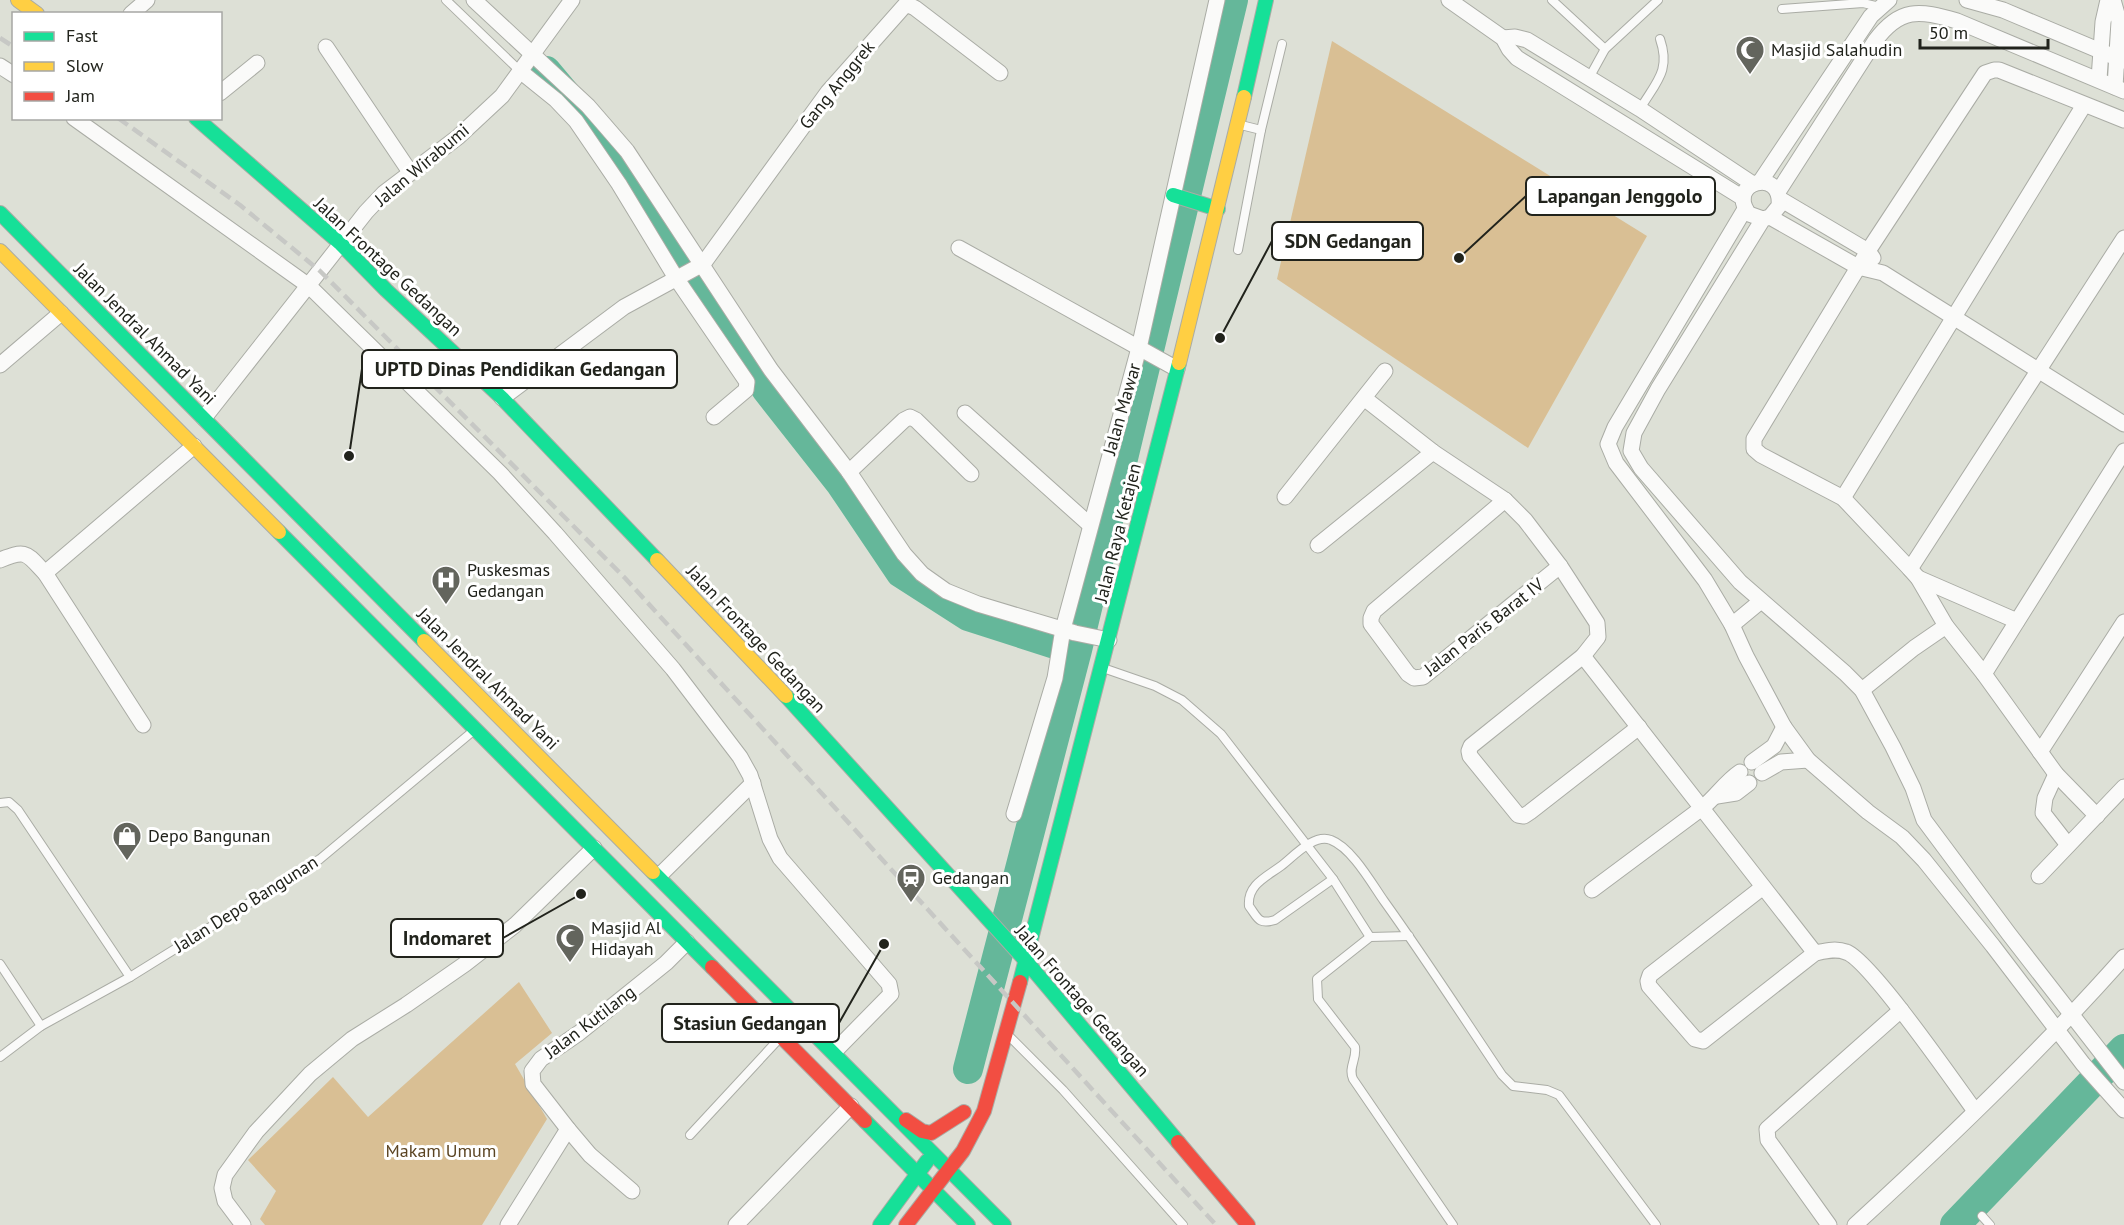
<svg xmlns="http://www.w3.org/2000/svg" width="2124" height="1225" font-family="'PT Sans',sans-serif">
	<style>
		.green { fill: #d9bf94 }
		.lines { fill: none; stroke-linecap: round; stroke-linejoin: round }
		.river { stroke: #65b79a; stroke-width: 30 }
		.lane-casing { stroke: #aaaca5; stroke-width: 10 }
		.street-casing { stroke: #aaaca5; stroke-width: 17 }
		.fast-casing { stroke: #aaaca5; stroke-width: 16 }
		.slow-casing { stroke: #aaaca5; stroke-width: 16 }
		.jam-casing { stroke: #aaaca5; stroke-width: 16 }
		.lane { stroke: #fafaf9; stroke-width: 8 }
		.street { stroke: #fafaf9; stroke-width: 15 }
		.fast { stroke: #16e098; stroke-width: 14 }
		.slow { stroke: #ffcf43; stroke-width: 14 }
		.jam { stroke: #f24e42; stroke-width: 14 }
		.rail { stroke: #c7c8c5; stroke-width: 4.5; stroke-dasharray: 12 6; stroke-linecap: butt }
		.labels { text-anchor: middle; stroke-width: 6; stroke-linejoin: round; paint-order: stroke }
		.poi-label { font-size: 18px; fill: #21231c; stroke: #fff; text-anchor: start }
		.street-label { font-size: 18px; fill: #21231c; stroke: #fff }
		.park-label { font-size: 18px; fill: #5b4422; stroke: #fff }
		.leader { fill: none; stroke: #21231c; stroke-width: 2 }
		.callout-dot { fill: #21231c; stroke: #fff; stroke-width: 2 }
		.callout { fill: #fff; stroke: #21231c; stroke-width: 2 }
		.callout-label { font-size: 20px; text-anchor: middle; font-weight: bold; fill: #21231c }
	</style>
	<rect width="100%" height="100%" fill="#dde0d6"/>
	<g class="green">
		<polygon points="1332,41 1647,236 1528,448 1277,279"/>
		<polygon points="519,982 552,1033 515,1064 547,1119 482,1225 265,1225 260,1219 276,1191 248,1160 333,1077 368,1117"/>
	</g>
	<g class="lines">
		<g class="river">
			<polyline points="546,71 603,139 767,390 841,484 901,573 968,616 1058,645"/>
			<polyline points="968,1069 1077,650 1233,0"/>
			<polyline points="1955,1225 2124,1049"/>
		</g>
		<g class="lane-casing">
			<g id="lane">
				<polyline points="446,0 520,71"/>
				<polyline points="1552,0 1605,49"/>
				<polyline points="1782,9 1863,3 1880,7"/>
				<polyline points="1589,78 1605,49 1658,0"/>
				<path d="M1640 109C1656 82 1671 71 1660 39"/>
				<polyline points="1261,130 1282,44"/>
				<polyline points="1238,250 1261,130 1241,125"/>
				<polyline points="1103,668 1155,686 1182,700 1221,734 1333,879 1370,937"/>
				<polyline points="0,803 9,802 18,810 130,977"/>
				<path d="M1333 879 1275 920C1258 925 1258 918 1249 906 1247 885 1266 877 1281 866 1293 857 1314 833 1331 840 1352 848 1372 884 1384 901 1425 958 1463 1017 1502 1075L1513 1086 1547 1090 1559 1095 1656 1225"/>
				<path d="M1409 936 1370 937 1317 979 1318 999 1355 1047C1357 1059 1348 1067 1353 1079L1453 1225"/>
				<polyline points="0,964 41,1026"/>
				<polyline points="1009,1036 1063,1090 1183,1225"/>
				<polyline points="0,1057 41,1026 130,977 320,859 472,732"/>
				<polyline points="690,1135 777,1041"/>
				<polyline points="1982,1216 1990,1225"/>
			</g>
		</g>
		<g class="street-casing">
			<g id="street">
				<polyline points="474,0 588,106 627,151 771,370 849,472 904,554 922,574 946,591 978,604 1075,633 1109,640"/>
				<polyline points="1449,0 1503,38 1509,49 1517,58 1743,198"/>
				<polyline points="1967,0 2003,10 2124,61"/>
				<polyline points="2113,0 2119,21 2115,87"/>
				<polyline points="131,14 147,0"/>
				<polyline points="1503,38 1515,37 1527,40 1640,109 1753,184"/>
				<polyline points="326,47 410,172"/>
				<polyline points="0,66 14,75"/>
				<polyline points="520,71 556,100 576,121 619,184 676,278 747,382 746,390 714,417"/>
				<polyline points="2099,79 2103,22 2108,0"/>
				<polyline points="220,93 257,63"/>
				<polyline points="74,118 309,286 500,473 555,533 673,669 740,757 750,775 770,839 780,858 889,984 891,994 834,1052"/>
				<polyline points="1760,182 1871,16 1889,0"/>
				<path d="M1778 192 1875 41C1900 7 1919 10 1957 21L2124 91"/>
				<polyline points="1780,199 1868,251 1873,258"/>
				<polyline points="1745,209 1615,427 1608,444 1616,463 1705,580 1732,625 1746,656 1784,727 1808,760 1868,812 1902,837 1924,860 1993,946 2083,1064 2124,1110"/>
				<polyline points="1770,217 1858,267 1883,273 2124,424"/>
				<path d="M1763 219 1749 214C1725 182 1783 166 1779 206L1770 217 1763 219 1658 389 1634 433 1631 451 1641 468 1740 582 1845 673 1862 690 1893 747 1913 788 1924 820 2009 934 2124 1082"/>
				<polyline points="959,248 1177,369"/>
				<polyline points="0,365 61,313"/>
				<polyline points="502,398 624,307 703,264 828,92 906,4 915,8 1000,73"/>
				<polyline points="1364,398 1433,452 1505,500 1525,520 1560,566 1597,623 1598,637 1583,656 1471,746 1469,751 1470,756 1518,815 1524,816 1530,812 1639,727"/>
				<polyline points="965,413 1090,525"/>
				<polyline points="204,418 366,212 384,193 458,137 502,96 572,0"/>
				<polyline points="849,472 904,420 910,417 916,420 971,474"/>
				<polyline points="1285,497 1385,371"/>
				<polyline points="1843,498 2084,105"/>
				<polyline points="1505,500 1374,611 1371,618 1371,624 1408,674 1414,678 1423,677 1560,566"/>
				<polyline points="1318,545 1433,452"/>
				<path d="M0 560C27 549 26 553 45 573"/>
				<polyline points="1910,569 2124,238"/>
				<polyline points="1918,578 2017,621"/>
				<polyline points="1732,625 1761,601"/>
				<polyline points="1583,656 1815,953"/>
				<polyline points="1984,674 2124,451"/>
				<polyline points="1862,690 1914,648 1946,626"/>
				<polyline points="143,725 45,573 194,446"/>
				<polyline points="2040,752 2124,622"/>
				<polyline points="1752,762 1774,746 1784,727"/>
				<polyline points="1762,773 1781,762 1808,760"/>
				<polyline points="2056,774 2045,798 2043,813 2068,845"/>
				<polyline points="1717,796 1736,793 1749,783"/>
				<polyline points="1014,814 1055,678 1063,629 1139,348 1217,0"/>
				<polyline points="2097,816 2056,774 1984,674 1946,626 1918,578 1910,569 1843,498 1761,455 1754,449 1754,439 1868,251 1985,73 1994,70 1999,70 2124,120"/>
				<polyline points="659,876 753,783"/>
				<polyline points="2039,876 2124,787"/>
				<path d="M1763 887 1650 975 1648 981 1649 986 1695 1039 1703 1041 1815 953C1825 951 1836 948 1846 952 1869 959 1956 1085 1975 1111"/>
				<path d="M1592 890 1702 808C1716 797 1725 782 1740 772"/>
				<polyline points="632,1191 590,1155 568,1129 533,1084 532,1071 541,1059 579,1033 666,963 687,942"/>
				<polyline points="243,1225 225,1201 222,1188 225,1175 256,1132 310,1074 352,1039 406,1005 465,964 515,925 594,848"/>
				<polyline points="508,1225 568,1129"/>
				<polyline points="736,1225 851,1106"/>
				<polyline points="1829,1225 1768,1140 1767,1129 1901,1010"/>
				<path d="M1855 1225C1948 1140 2040 1052 2124 957"/>
			</g>
		</g>
		<g class="fast-casing">
			<g id="fast">
				<polyline points="1244,97 1266,0"/>
				<polyline points="196,118 341,244 386,290 502,398 657,560"/>
				<polyline points="1173,195 1218,209"/>
				<polyline points="0,213 424,641"/>
				<polyline points="279,532 712,967"/>
				<polyline points="786,696 1026,961 1178,1142"/>
				<polyline points="653,872 1004,1225"/>
				<polyline points="1020,982 1179,363"/>
				<polyline points="865,1121 968,1225"/>
				<polyline points="880,1225 927,1161"/>
			</g>
		</g>
		<g class="slow-casing">
			<g id="slow">
				<polyline points="18,0 37,14"/>
				<polyline points="0,251 279,532"/>
				<polyline points="1179,363 1244,97"/>
				<polyline points="657,560 786,696"/>
				<polyline points="424,641 653,872"/>
			</g>
		</g>
		<g class="jam-casing">
			<g id="jam">
				<polyline points="712,967 865,1121"/>
				<polyline points="906,1120 922,1131 931,1133 964,1112"/>
				<polyline points="1178,1142 1248,1225"/>
				<polyline points="906,1225 963,1151 984,1111 1020,982"/>
			</g>
		</g>
		<use href="#lane" class="lane"/>
		<use href="#street" class="street"/>
		<use href="#fast" class="fast"/>
		<use href="#slow" class="slow"/>
		<use href="#jam" class="jam"/>
		<g class="rail">
			<polyline points="0,38 14,47"/>
			<polyline points="118,118 240,205 320,271 625,578 1216,1225"/>
		</g>
	</g>
	<defs>
		<g id="mosque-pin" transform="scale(1.5)"><path d="M0 17L-7.5 6A9.5 9.5 0 1 1 7.5 6Z" fill="#63655d" stroke="#fff"/><path d="M3.5-4.9A6 6 0 1 0 3.5 4.9A5 5 0 1 1 3.5-4.9Z" fill="#fff"/></g>
		<g id="hospital-pin" transform="scale(1.5)"><path d="M0 17L-7.5 6A9.5 9.5 0 1 1 7.5 6Z" fill="#63655d" stroke="#fff"/><path d="M-5-5h3v3.5h4V-5h3V5h-3V1.5h-4V5h-3Z" fill="#fff"/></g>
		<g id="shop-pin" transform="scale(1.5)"><path d="M0 17L-7.5 6A9.5 9.5 0 1 1 7.5 6Z" fill="#63655d" stroke="#fff"/><path d="M-5-2.5h2.3a2.7 3.5 0 0 1 5.4 0H5L5.5 6h-11ZM-1.5-2.5h3a1.5 2.3 0 0 0-3 0Z" fill="#fff"/></g>
		<g id="station-pin" transform="scale(1.5)"><path d="M0 17L-7.5 6A9.5 9.5 0 1 1 7.5 6Z" fill="#63655d" stroke="#fff"/><path d="M-3-6H3Q5-6 5-4V2Q5 4 3 4L4.5 6H3L1.5 4h-3L-3 6H-4.5L-3 4Q-5 4-5 2V-4Q-5-6-3-6ZM-3.5-4v3h7v-3ZM-3.5 1v1.5H-2V1ZM2 1v1.5H3.5V1Z" fill="#fff"/></g>
	</defs>
	<g fill-rule="evenodd">
		<use href="#mosque-pin" x="1750" y="50"/>
		<use href="#hospital-pin" x="446" y="580"/>
		<use href="#shop-pin" x="127" y="836"/>
		<use href="#station-pin" x="911" y="878"/>
		<use href="#mosque-pin" x="570" y="938"/>
	</g>
	<g class="labels">
		<g class="poi-label">
			<text x="1771" y="56">Masjid Salahudin</text>
			<text x="467" y="576">Puskesmas<tspan x="467" dy="21">Gedangan</tspan></text>
			<text x="148" y="842">Depo Bangunan</text>
			<text x="932" y="884">Gedangan</text>
			<text x="591" y="934">Masjid Al<tspan x="591" dy="21">Hidayah</tspan></text>
		</g>
		<g class="street-label">
			<text transform="translate(837 85) rotate(-51)" y="6">Gang Anggrek</text>
			<text transform="translate(422 165) rotate(-40)" y="6">Jalan Wirabumi</text>
			<text transform="translate(388 267) rotate(43)" y="6">Jalan Frontage Gedangan</text>
			<text transform="translate(145 334) rotate(45)" y="6">Jalan Jendral Ahmad Yani</text>
			<text transform="translate(1122 409) rotate(-74)" y="6">Jalan Mawar</text>
			<text transform="translate(1118 533) rotate(-76)" y="6">Jalan Raya Ketajen</text>
			<text transform="translate(1484 627) rotate(-38)" y="6">Jalan Paris Barat IV</text>
			<text transform="translate(756 639) rotate(47)" y="6">Jalan Frontage Gedangan</text>
			<text transform="translate(488 679) rotate(45)" y="6">Jalan Jendral Ahmad Yani</text>
			<text transform="translate(246 904) rotate(-32)" y="6">Jalan Depo Bangunan</text>
			<text transform="translate(1082 1001) rotate(49)" y="6">Jalan Frontage Gedangan</text>
			<text transform="translate(590 1022) rotate(-37)" y="6">Jalan Kutilang</text>
		</g>
		<g class="park-label">
			<text x="441" y="1157">Makam Umum</text>
		</g>
	</g>
	<path class="leader" d="M1459 258L1526 196M1220 338L1272 241M349 456L362 369M581 894L503 938M884 944L839 1023"/>
	<g class="callout-dot">
		<circle cx="1459" cy="258" r="6"/>
		<circle cx="1220" cy="338" r="6"/>
		<circle cx="349" cy="456" r="6"/>
		<circle cx="581" cy="894" r="6"/>
		<circle cx="884" cy="944" r="6"/>
	</g>
	<g class="callout">
		<rect x="1526" y="177" width="189" height="38" rx="6"/>
		<rect x="1272" y="222" width="151" height="38" rx="6"/>
		<rect x="362" y="350" width="315" height="38" rx="6"/>
		<rect x="391" y="919" width="112" height="38" rx="6"/>
		<rect x="662" y="1004" width="177" height="38" rx="6"/>
	</g>
	<g class="callout-label">
		<text x="1620" y="203">Lapangan Jenggolo</text>
		<text x="1348" y="248">SDN Gedangan</text>
		<text x="520" y="376">UPTD Dinas Pendidikan Gedangan</text>
		<text x="447" y="945">Indomaret</text>
		<text x="750" y="1030">Stasiun Gedangan</text>
	</g>
	<rect x="12" y="12" width="210" height="108" fill="#ffffff" stroke="#a6a7a4" stroke-width="1.5"/>
	<rect x="24" y="32" width="30" height="9" fill="#16e098" stroke="#a6a7a4" stroke-width="1.5"/>
	<text x="66" y="42" font-size="18" fill="#21231c">Fast</text>
	<rect x="24" y="62" width="30" height="9" fill="#ffcf43" stroke="#a6a7a4" stroke-width="1.5"/>
	<text x="66" y="72" font-size="18" fill="#21231c">Slow</text>
	<rect x="24" y="92" width="30" height="9" fill="#f24e42" stroke="#a6a7a4" stroke-width="1.5"/>
	<text x="66" y="102" font-size="18" fill="#21231c">Jam</text>
	<path d="M1920 39v9h128v-9" fill="none" stroke="#21231c" stroke-width="3"/>
	<text x="1929" y="39" font-size="18" fill="#21231c" stroke="#ffffff" stroke-width="4.5" paint-order="stroke">50 m</text>
</svg>
